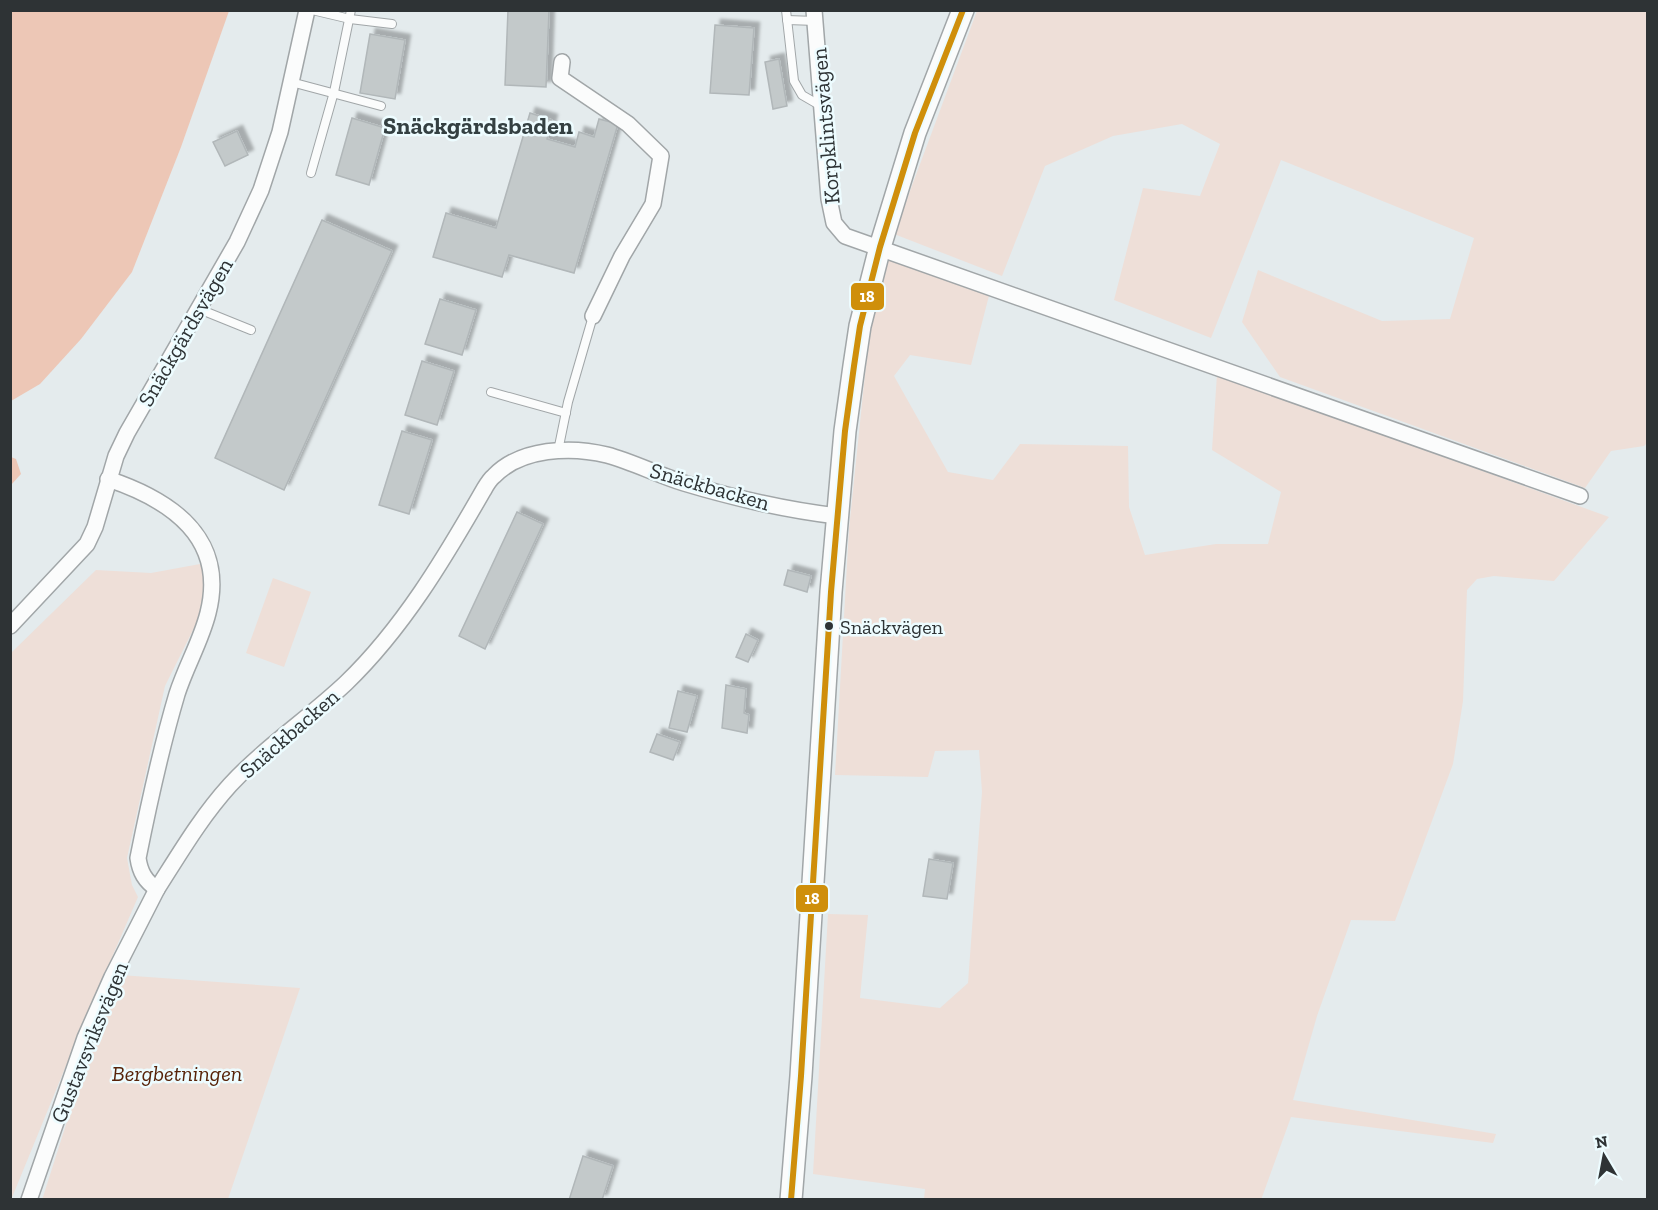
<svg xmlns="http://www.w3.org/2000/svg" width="1658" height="1210" font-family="'Zilla Slab',serif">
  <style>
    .green { fill: #eedfd8 }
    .water { fill: #edc7b6 }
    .building { fill: #c3c9ca; stroke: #b1b7b9; stroke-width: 1.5; filter: url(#shadow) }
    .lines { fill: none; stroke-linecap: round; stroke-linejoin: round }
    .service-casing { stroke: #a1a6a8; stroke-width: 10 }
    .minor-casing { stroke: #a1a6a8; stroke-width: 18 }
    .secondary-casing { stroke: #a1a6a8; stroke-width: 24 }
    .service { stroke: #fbfcfc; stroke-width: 8 }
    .minor { stroke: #fbfcfc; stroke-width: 15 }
    .secondary { stroke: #fbfcfc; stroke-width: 21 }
    .bus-1-casing { stroke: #edfcff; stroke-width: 10 }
    .bus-1 { stroke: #cf8f0b; stroke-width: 6 }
    .bus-dot { fill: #2e3335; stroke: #edfcff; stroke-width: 2 }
    .labels { text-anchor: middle; stroke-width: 5; stroke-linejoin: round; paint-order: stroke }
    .bus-label { font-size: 20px; fill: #2e3335; stroke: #edfcff; text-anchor: start }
    .street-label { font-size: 22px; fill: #2e3335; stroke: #edfcff }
    .park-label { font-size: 22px; font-style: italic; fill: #572309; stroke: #edfcff }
    .neighbourhood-label { font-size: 24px; font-weight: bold; fill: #344042; stroke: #edfcff }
    .line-badge { stroke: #edfcff; stroke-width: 2 }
    .badge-label { font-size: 16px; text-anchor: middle; font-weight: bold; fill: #fff }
  </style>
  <defs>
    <filter id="shadow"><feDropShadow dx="5.5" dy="-5.5" stdDeviation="1.5" flood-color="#0004"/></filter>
  </defs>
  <rect width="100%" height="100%" fill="#e4ebed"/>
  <g class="green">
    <polygon points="977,11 1647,11 1647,443 1644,446 1611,451 1585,488 1280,377 1242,322 1258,270 1382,321 1450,319 1474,238 1281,160 1211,338 1114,300 1143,188 1200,196 1220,144 1182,124 1113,136 1045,166 1002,276 894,234"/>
    <polygon points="889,251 991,288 971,365 910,355 894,376 948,472 993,480 1020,444 1128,446 1129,507 1145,555 1216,544 1268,544 1281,492 1212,450 1217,374 1609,517 1554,581 1494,576 1477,579 1467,590 1463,701 1453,764 1395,921 1351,920 1317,1016 1293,1100 1496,1134 1493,1143 1291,1117 1261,1200 924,1199 925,1189 813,1174 828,914 868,915 860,998 940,1008 968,983 982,792 979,750 935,751 928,777 835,775 849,529 869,336"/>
    <polygon points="200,564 207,582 199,618 165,686 127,858 132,885 138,897 81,1029 11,1200 11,653 96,570 151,573"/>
    <polygon points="273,578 311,592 284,667 246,653"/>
    <polygon points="120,975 300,988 228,1199 42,1200 92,1043"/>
  </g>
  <g class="water">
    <polygon points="11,10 229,11 181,147 132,272 81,339 40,384 11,401"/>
    <polygon points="11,457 16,459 21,474 11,485"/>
  </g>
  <g class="building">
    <polygon points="508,10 549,10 546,87 505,85"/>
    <polygon points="715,25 754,28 749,95 710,93"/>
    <polygon points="370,34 405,40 395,99 360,93"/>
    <polygon points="779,59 787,106 773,109 765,62"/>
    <polygon points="530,113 552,120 547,139 575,147 579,132 594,137 599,119 618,124 574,273 509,255 502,277 433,257 446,213 496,228"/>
    <polygon points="352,118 385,128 369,185 336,175"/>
    <polygon points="237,131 248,155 225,166 213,142"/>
    <polygon points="322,220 392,251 284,490 215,458"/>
    <polygon points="440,299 476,310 462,355 425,344"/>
    <polygon points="422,361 454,371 437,425 405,415"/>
    <polygon points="402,431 432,440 409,514 379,505"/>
    <polygon points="517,512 543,524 485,649 459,636"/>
    <polygon points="788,570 811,576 807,592 784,585"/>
    <polygon points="746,634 758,640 748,662 736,657"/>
    <polygon points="726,685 746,689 744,713 749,715 747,733 722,728"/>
    <polygon points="678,691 697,696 687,732 669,728"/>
    <polygon points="657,734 680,742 673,760 650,752"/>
    <polygon points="929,859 953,863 947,899 923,896"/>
    <polygon points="583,1156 613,1166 602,1200 569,1200"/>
  </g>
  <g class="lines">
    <g class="service-casing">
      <g id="service">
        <polyline points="312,10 350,19 392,24"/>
        <polyline points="786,10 794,81 802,95 821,106"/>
        <polyline points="787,20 816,21"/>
        <polyline points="291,82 381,106"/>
        <polyline points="311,173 334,92 351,10"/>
        <polyline points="199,309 251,330"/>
        <polyline points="491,392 566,413"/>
        <polyline points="558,451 568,402 593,316"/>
      </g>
    </g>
    <g class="minor-casing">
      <g id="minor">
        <polyline points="814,10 829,199 834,223 845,236 1580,496"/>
        <polyline points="562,62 560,78 628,124 661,156 653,204 622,256 593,316"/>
        <path d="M 108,479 C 171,500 227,538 208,613 C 201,641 186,666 177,694 C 161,748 149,803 138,858 C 140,872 145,881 157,889 C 180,853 201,817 230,785 C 265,747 309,718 346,683 C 403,628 444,559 483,491 C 486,486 489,480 494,476 C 521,448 571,446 607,455 C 633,462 658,475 684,483 C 734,498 786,510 837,516"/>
        <polyline points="10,626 87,544 95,527 116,456 127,433 237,242 261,190 280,132 307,10"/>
        <polyline points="29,1200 85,1038 112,977 157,889"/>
      </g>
    </g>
    <g class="secondary-casing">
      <polyline id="secondary" points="791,1200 801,1076 831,592 845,431 854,366 860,326 880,247 915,133 963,10"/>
    </g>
    <use href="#service" class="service"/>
    <use href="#minor" class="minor"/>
    <use href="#secondary" class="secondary"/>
    <g class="bus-1-casing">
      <polyline id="bus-1" points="791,1200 801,1076 831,592 845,431 854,366 860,326 880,247 915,133 963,10"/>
    </g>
    <use href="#bus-1" class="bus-1"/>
  </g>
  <circle class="bus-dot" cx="829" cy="626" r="5"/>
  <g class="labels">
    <g class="bus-label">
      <text x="840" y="634">Snäckvägen</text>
    </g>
    <g class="street-label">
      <text transform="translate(825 126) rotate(-95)" y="8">Korpklintsvägen</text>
      <text transform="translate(185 332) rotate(-60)" y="8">Snäckgärdsvägen</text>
      <text transform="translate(710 486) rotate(16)" y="8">Snäckbacken</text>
      <text transform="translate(289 733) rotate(-41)" y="8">Snäckbacken</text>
      <text transform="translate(89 1042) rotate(-68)" y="8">Gustavsviksvägen</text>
    </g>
    <g class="park-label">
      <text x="177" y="1081">Bergbetningen</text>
    </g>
    <g class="neighbourhood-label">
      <text x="478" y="134">Snäckgärdsbaden</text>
    </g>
  </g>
  <g class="line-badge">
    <rect x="850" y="282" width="35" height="29" rx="6" fill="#cf8f0b"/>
    <rect x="795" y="884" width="34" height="29" rx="6" fill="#cf8f0b"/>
  </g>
  <g class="badge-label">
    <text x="867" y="302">18</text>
    <text x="812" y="904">18</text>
  </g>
  <rect width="1658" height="1210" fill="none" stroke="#2e3335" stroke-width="24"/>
  <g transform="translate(1604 1156) rotate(350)" stroke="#edfcff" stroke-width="4.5" paint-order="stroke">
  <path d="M0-4.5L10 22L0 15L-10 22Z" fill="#2e3335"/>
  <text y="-9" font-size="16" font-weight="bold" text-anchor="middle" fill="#2e3335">N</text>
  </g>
</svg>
